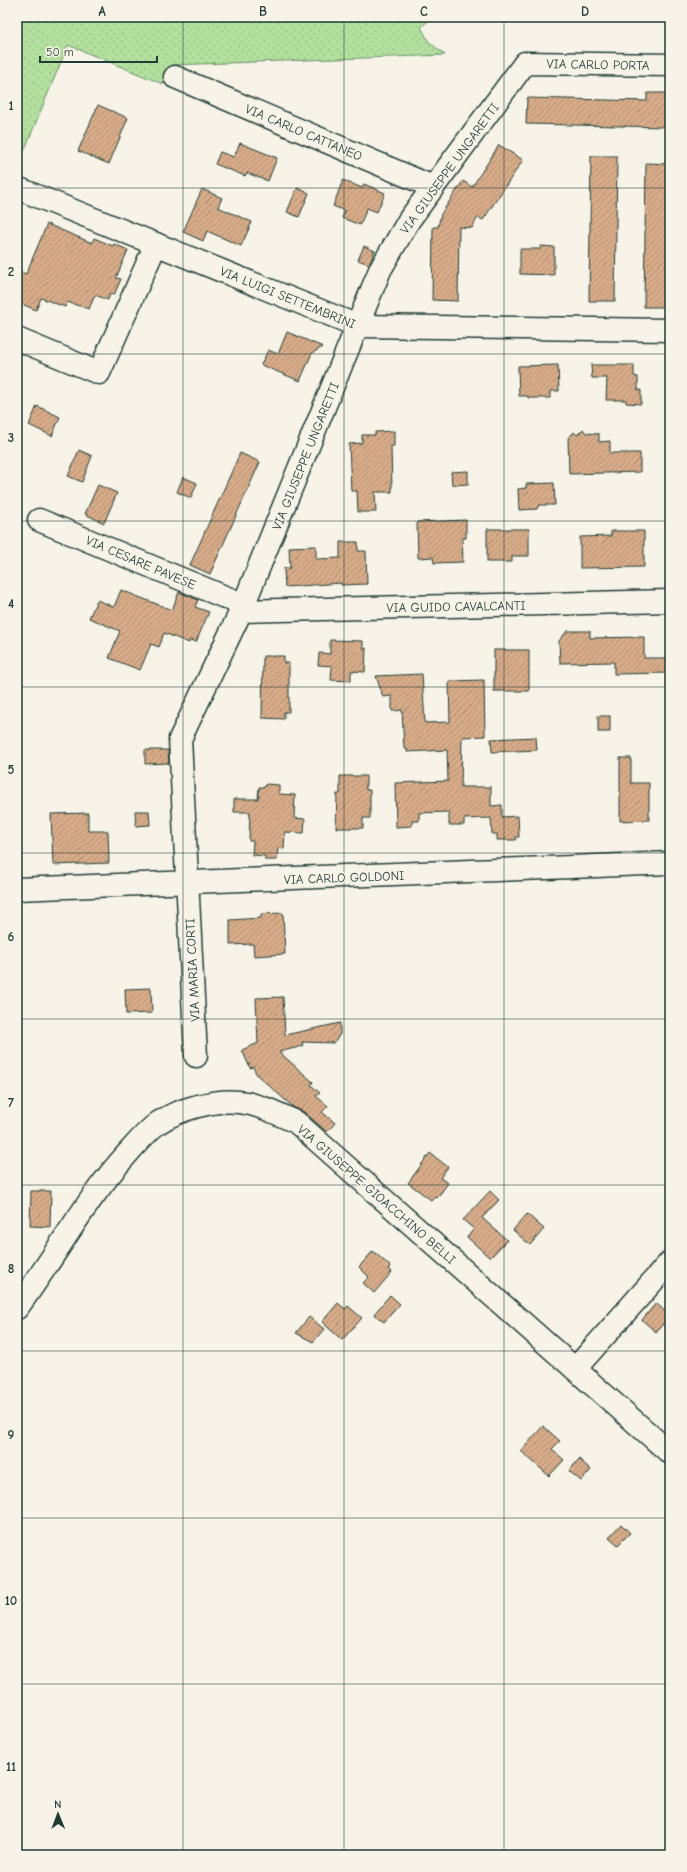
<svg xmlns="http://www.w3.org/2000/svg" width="687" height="1872" font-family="'Comic Neue',sans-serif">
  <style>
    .grass { fill: url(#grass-dots); stroke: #698e69 }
    .building { fill: url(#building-hatch); stroke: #1f3d34 }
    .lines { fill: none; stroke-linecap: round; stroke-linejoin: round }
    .minor-casing { stroke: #1f3d34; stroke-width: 25 }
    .minor { stroke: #f7f3e8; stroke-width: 22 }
    .grid { fill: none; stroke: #1f3d34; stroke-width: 1; stroke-opacity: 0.55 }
    .labels { text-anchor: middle; stroke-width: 3; stroke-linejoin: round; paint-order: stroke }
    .street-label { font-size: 13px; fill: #1f3d34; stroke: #f7f3e8 }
    .neatline { fill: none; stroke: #1f3d34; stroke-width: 1.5 }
    .grid-label { font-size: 13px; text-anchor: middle; font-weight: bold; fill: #1f3d34 }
  </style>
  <defs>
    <pattern id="grass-dots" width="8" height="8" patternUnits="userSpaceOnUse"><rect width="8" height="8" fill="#b3e09e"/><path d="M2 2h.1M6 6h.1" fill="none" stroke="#9ac189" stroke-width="1.8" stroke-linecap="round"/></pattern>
    <pattern id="building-hatch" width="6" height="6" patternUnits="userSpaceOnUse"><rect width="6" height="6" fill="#d8ac89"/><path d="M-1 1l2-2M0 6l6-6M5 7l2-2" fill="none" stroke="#af8d71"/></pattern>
  </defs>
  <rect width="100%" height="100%" fill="#f7f3e8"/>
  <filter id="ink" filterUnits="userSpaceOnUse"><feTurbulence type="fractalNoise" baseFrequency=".025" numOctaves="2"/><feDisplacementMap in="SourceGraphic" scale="8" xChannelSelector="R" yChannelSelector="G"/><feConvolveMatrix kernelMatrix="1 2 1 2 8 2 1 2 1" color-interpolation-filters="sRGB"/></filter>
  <g filter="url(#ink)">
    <polygon class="grass" points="17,17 433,17 421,27 429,42 445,55 172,65 163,84 68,45 17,168"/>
    <g class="building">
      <polygon points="647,93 666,93 665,127 526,124 527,98 647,101"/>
      <polygon points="98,105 128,118 109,164 78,151"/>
      <polygon points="240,143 277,158 268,181 247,173 245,176 215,164 220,152 234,157"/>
      <polygon points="499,145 523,160 483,220 478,217 472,228 459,227 458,301 432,300 433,227 438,227 441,214 463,181 472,187"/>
      <polygon points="591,156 617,156 615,301 589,301"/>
      <polygon points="646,163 670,164 670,307 644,307"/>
      <polygon points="343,180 362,188 364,184 385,193 377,212 367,208 360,225 342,218 345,211 333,206"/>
      <polygon points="297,188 309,193 299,217 287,212"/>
      <polygon points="202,189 222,198 218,207 252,222 241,246 207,231 203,241 183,232"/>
      <polygon points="47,224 92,243 94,238 113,246 114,244 128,250 116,278 121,279 114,295 110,294 108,300 95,295 89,309 67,302 65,307 41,298 36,310 17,302 17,270 26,274"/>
      <polygon points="364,246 375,251 369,264 358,260"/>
      <polygon points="541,246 554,247 554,275 520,274 520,249 541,249"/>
      <polygon points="287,332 323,347 312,353 300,381 261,365 268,350 278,354"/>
      <polygon points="558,365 559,391 550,391 550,398 528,398 528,396 519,396 518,366"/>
      <polygon points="591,365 634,365 634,376 638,377 638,390 641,390 641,404 626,403 626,400 606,400 607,378 592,378"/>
      <polygon points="37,406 60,417 52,436 29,425"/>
      <polygon points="583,429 586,433 599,434 599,442 610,441 610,453 640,453 640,472 569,474 568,438 574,432 577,435"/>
      <polygon points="394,431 394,446 391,446 392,492 375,492 376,512 358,512 357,491 351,491 349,444 362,443 362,435 375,435 375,432"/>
      <polygon points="79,450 92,456 82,482 68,476"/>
      <polygon points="240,453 260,462 210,574 190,565"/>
      <polygon points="468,471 468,484 452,485 451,472"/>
      <polygon points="183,477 197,483 191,498 177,492"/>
      <polygon points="554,483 555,505 539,505 537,509 519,510 518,489 526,488 526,484"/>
      <polygon points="98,485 117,493 104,523 85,514"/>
      <polygon points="466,520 466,538 462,538 463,562 434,563 433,557 418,558 417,522"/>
      <polygon points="487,529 529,529 529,556 512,556 512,562 487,562"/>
      <polygon points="611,531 644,531 644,567 580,568 580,537 611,536"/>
      <polygon points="340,542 358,542 358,551 366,551 367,584 341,585 341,583 285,587 284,568 290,568 289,547 316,546 316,559 340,558"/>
      <polygon points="121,590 172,610 179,592 198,600 195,607 209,612 196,642 190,640 189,643 164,633 159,647 151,644 140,670 109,658 120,631 89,618 97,600 114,607"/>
      <polygon points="567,631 590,631 590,638 644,637 644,658 670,658 670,673 614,674 614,662 560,663 559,641"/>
      <polygon points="330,640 363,641 363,648 366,648 365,672 351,671 351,681 331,680 332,666 318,665 319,653 330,654"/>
      <rect x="494" y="650" width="35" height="41"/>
      <polygon points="263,656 284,656 284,663 289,663 289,712 284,712 284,719 262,718"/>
      <polygon points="422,674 425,723 450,722 449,681 484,680 485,736 462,737 461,787 491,787 491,806 502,805 502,817 518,816 519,837 516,837 516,840 497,840 497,834 492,834 491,818 464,819 464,825 449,825 449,812 419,813 419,821 412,821 412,826 396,827 395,783 448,781 447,750 407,752 407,749 404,749 402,710 392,711 392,696 383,697 376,676"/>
      <rect x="598" y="716" width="12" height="16"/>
      <polygon points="536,737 537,750 492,752 491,739"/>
      <polygon points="145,750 168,750 169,763 145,764"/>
      <polygon points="620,758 631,758 631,783 649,783 649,820 620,821"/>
      <polygon points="340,776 366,776 366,790 370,790 370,818 363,818 363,828 336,828 337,794 340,794"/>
      <polygon points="266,784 279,785 279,794 295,795 294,818 305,819 304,833 285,832 284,849 278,848 277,860 265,860 265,856 252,855 253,841 249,841 250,812 234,812 234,799 258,799 259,787 265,787"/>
      <polygon points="135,811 149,811 150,825 136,826"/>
      <polygon points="88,813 88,831 108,831 109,863 53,865 51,814"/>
      <polygon points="283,913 285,954 254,956 253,944 230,945 230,920 261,918 261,914"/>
      <polygon points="151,988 152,1013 126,1014 125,989"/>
      <polygon points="283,997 285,1035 340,1023 340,1034 334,1043 302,1042 303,1046 279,1052 313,1082 311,1085 320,1093 316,1096 328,1106 322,1112 335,1123 327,1132 304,1112 293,1107 257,1075 253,1067 250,1068 242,1050 258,1043 256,998"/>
      <polygon points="430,1153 448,1167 440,1178 448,1183 437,1198 435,1196 431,1200 408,1183"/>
      <polygon points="31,1191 51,1191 50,1227 30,1226"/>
      <polygon points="490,1191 499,1200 482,1218 507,1240 490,1258 467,1237 474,1229 463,1220"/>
      <polygon points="527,1214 544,1229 530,1245 513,1230"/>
      <polygon points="373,1251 391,1267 389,1269 392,1272 374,1293 363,1283 369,1277 359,1267"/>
      <polygon points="390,1295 400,1304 384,1322 374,1314"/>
      <polygon points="338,1303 345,1309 348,1306 362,1318 342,1340 322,1322"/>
      <polygon points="656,1303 670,1316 656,1332 642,1320"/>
      <polygon points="309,1317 324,1329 313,1342 296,1333"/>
      <polygon points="543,1426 560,1441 552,1449 564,1460 549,1476 521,1451"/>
      <polygon points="579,1459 591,1470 581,1481 569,1471"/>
      <polygon points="621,1524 630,1533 618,1545 609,1537"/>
    </g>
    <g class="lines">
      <g class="minor-casing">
        <g id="minor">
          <polyline points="175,77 433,187"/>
          <polyline points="17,188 358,326 670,330"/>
          <polyline points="17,339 99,373 156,244"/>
          <polyline points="39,520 244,605"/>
          <polyline points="241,611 670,601"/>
          <polyline points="17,889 670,863"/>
          <polyline points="196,1056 180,739 241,611 380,270 409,220 525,63 670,65"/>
          <path d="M 17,1308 C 55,1257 85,1200 128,1153 C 137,1143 147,1131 158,1123 C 179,1109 215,1099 239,1102 C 259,1104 278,1114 296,1122 L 670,1453"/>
          <polyline points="575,1369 670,1262"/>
        </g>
      </g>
      <use href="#minor" class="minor"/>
    </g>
  </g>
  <path class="grid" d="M 183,17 L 183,1855M 344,17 L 344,1855M 504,17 L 504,1855M 17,188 L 670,188M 17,354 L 670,354M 17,521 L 670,521M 17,687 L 670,687M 17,853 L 670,853M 17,1019 L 670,1019M 17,1185 L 670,1185M 17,1351 L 670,1351M 17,1518 L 670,1518M 17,1684 L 670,1684"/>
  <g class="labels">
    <g class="street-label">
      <text transform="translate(598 64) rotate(1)" y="5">VIA CARLO PORTA</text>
      <text transform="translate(304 132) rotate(23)" y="5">VIA CARLO CATTANEO</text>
      <text transform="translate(449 168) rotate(-54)" y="5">VIA GIUSEPPE UNGARETTI</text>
      <text transform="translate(288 297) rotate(22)" y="5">VIA LUIGI SETTEMBRINI</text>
      <text transform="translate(305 456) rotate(-68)" y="5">VIA GIUSEPPE UNGARETTI</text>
      <text transform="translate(141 562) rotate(23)" y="5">VIA CESARE PAVESE</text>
      <text transform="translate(456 606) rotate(-1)" y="5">VIA GUIDO CAVALCANTI</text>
      <text transform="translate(344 877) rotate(-2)" y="5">VIA CARLO GOLDONI</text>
      <text transform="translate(192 970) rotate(-93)" y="5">VIA MARIA CORTI</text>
      <text transform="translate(377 1194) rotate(41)" y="5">VIA GIUSEPPE GIOACCHINO BELLI</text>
    </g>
  </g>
  <rect width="687" height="1872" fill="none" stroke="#f7f3e8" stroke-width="44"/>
  <g transform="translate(58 1814) rotate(359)" stroke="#f7f3e8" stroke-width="3" paint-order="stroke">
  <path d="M0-3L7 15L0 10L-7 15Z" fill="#1f3d34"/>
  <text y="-6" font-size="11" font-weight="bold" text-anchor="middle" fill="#1f3d34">N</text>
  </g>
  <path d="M40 56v6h117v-6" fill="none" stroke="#1f3d34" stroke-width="2"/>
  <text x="46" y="56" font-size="12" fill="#1f3d34" stroke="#f7f3e8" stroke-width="3" paint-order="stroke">50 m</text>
  <rect x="22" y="22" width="643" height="1828" class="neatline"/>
  <g class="grid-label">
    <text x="102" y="16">A</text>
    <text x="263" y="16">B</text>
    <text x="424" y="16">C</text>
    <text x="585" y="16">D</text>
    <text x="11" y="110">1</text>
    <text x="11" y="276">2</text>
    <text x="11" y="442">3</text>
    <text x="11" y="608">4</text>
    <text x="11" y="774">5</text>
    <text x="11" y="941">6</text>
    <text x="11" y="1107">7</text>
    <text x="11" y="1273">8</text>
    <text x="11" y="1439">9</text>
    <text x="11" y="1605">10</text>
    <text x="11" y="1771">11</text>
  </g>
</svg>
